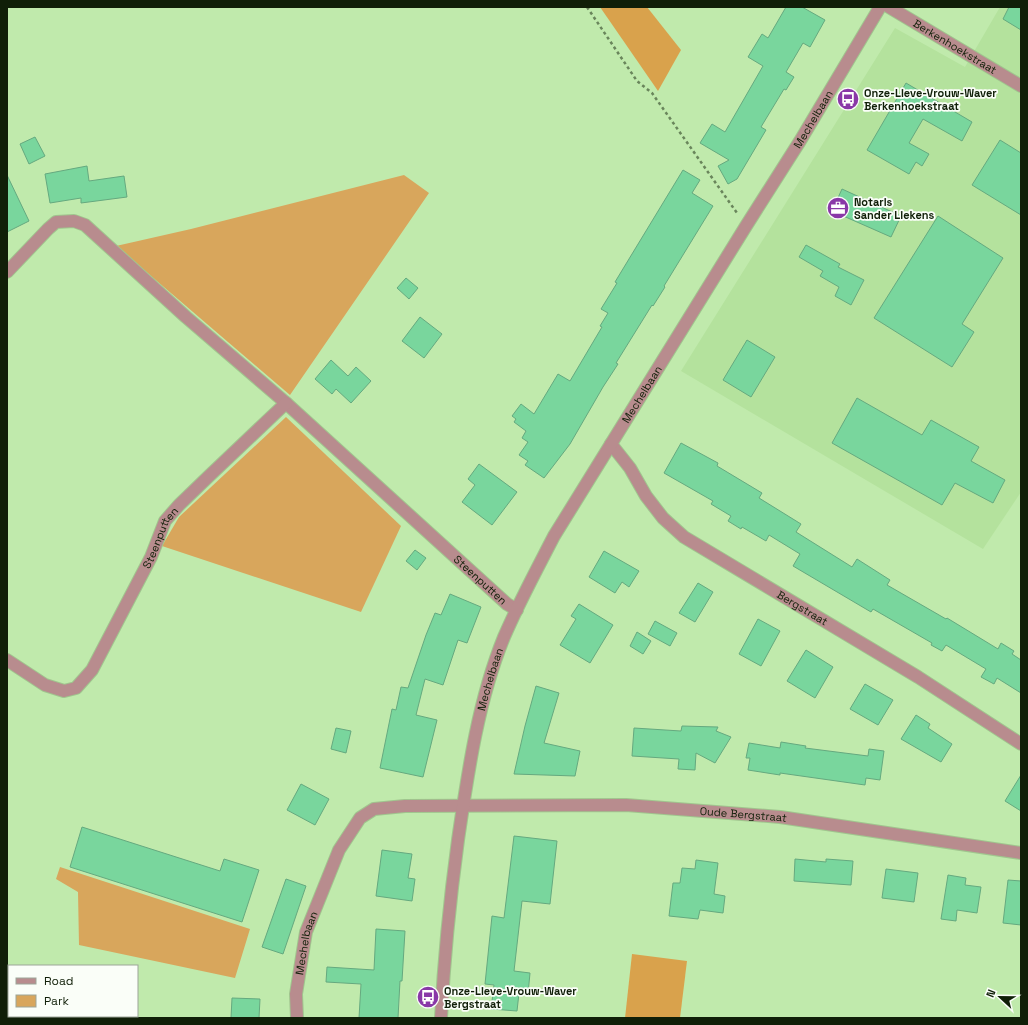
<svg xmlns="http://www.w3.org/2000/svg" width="1028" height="1025" font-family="'Space Grotesk',sans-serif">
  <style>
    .built { fill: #b4e29d }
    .green { fill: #d8a65c }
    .forest { fill: #d9a24c }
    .building { fill: #79d69d; stroke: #65a97f }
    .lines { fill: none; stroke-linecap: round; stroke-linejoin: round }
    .minor-casing { stroke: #a0c58e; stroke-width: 14 }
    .path { stroke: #69855b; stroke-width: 2.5; stroke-dasharray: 3 3; stroke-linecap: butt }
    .minor { stroke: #b88c8e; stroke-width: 12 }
    .labels { text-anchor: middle; stroke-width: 3.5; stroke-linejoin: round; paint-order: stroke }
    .street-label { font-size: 11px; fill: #101f08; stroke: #fafef8 }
    .poi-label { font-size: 11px; font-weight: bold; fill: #101f08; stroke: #fafef8; text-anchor: start }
  </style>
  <rect width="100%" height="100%" fill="#c0eaac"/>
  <polygon class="built" points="1000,7 1021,7 1021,492 983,549 681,371 895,28 965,67"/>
  <g class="green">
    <polygon points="404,175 429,193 290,395 116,246 191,229"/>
    <polygon points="286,417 401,526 361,612 162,546 179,517"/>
    <polygon points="60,867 250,929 235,978 79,945 78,892 56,879"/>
  </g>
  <g class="forest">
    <polygon points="600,7 647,7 681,50 658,91"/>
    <polygon points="632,954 687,961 680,1018 625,1018"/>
  </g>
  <g class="building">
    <polygon points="786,7 802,7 825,20 810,47 803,43 786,72 794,77 786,90 784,89 761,127 766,130 737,179 728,184 718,166 729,160 700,143 712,124 725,132 763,66 748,57 762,34 768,38"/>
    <polygon points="1009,7 1021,7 1021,30 1003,19"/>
    <polygon points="906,83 972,122 962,141 923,119 909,143 929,154 922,166 916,162 909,174 867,150"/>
    <polygon points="35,137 45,156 29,164 20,144"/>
    <polygon points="1000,140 1021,153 1021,215 972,185"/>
    <polygon points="87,166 89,181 124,176 127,197 81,203 81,198 50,203 45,174"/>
    <polygon points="683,170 700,180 692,193 713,206 664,286 665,287 653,306 652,305 616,363 618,364 603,387 570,444 544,478 525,465 528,461 519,455 528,442 522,438 526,431 514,422 516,419 512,416 521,404 534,414 558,374 570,381 602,327 600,326 608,313 601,309 617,283 615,282"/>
    <polygon points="7,175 29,221 7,232"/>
    <polygon points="842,189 901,216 891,237 832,211"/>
    <polygon points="938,216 1003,258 962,324 974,332 952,367 874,318"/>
    <polygon points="806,245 840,264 838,267 864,280 851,305 835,296 839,287 820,276 823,271 799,257"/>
    <polygon points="406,278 418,288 409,299 397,288"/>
    <polygon points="420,317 442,334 424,358 402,341"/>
    <polygon points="747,340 775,357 751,397 723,380"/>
    <polygon points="331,360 348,376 356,367 371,381 351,403 336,389 332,394 315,379"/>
    <polygon points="857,398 922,435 931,420 979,447 971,461 1005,480 993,503 955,483 942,505 832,443"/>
    <polygon points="681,443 718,463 717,466 762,493 759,498 801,524 796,532 852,567 857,559 890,580 887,585 946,619 947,618 998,649 1001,643 1014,651 1012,654 1021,660 1021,693 997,678 994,684 981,677 986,669 946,645 942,651 931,645 932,643 873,609 871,612 793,566 800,554 769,535 766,541 742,527 741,529 728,521 731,516 711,504 713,501 664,473"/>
    <polygon points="479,464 517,492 492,525 462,502 475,485 468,479"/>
    <polygon points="415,550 426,558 417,570 406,561"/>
    <polygon points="604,551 639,571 629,587 622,582 615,593 589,577"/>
    <polygon points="698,583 713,592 695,622 679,613"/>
    <polygon points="450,594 481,607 467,643 458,640 443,685 425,679 416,715 437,720 423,777 380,768 392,709 396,710 401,687 408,688 426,635 435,613 441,615"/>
    <polygon points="579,604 613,625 590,663 560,645 576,619 571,616"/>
    <polygon points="758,619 780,631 761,666 739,654"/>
    <polygon points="655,621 677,633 670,646 648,634"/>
    <polygon points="637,632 651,641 643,654 630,646"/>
    <polygon points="806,650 833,667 815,698 787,681"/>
    <polygon points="865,684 893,700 878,725 850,709"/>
    <polygon points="536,686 559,693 544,743 580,751 575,776 514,774 525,726"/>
    <polygon points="916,715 930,724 928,728 952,744 941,762 901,739"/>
    <polygon points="682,726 718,727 716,731 731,737 715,763 696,753 695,770 678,769 679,759 632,756 634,728 681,731"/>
    <polygon points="336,728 351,731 346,753 331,749"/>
    <polygon points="781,742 806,746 805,748 868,756 869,749 884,751 880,780 866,778 865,785 780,773 780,775 748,770 750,758 746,758 749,743 780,748"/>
    <polygon points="1021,775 1021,811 1005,801"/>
    <polygon points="301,784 329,799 315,825 287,810"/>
    <polygon points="82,827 220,871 224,859 259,870 242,922 70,867"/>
    <polygon points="514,836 557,841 550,904 522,901 514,971 530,973 528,994 519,993 517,1011 491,1009 494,985 485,984 492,916 504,918"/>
    <polygon points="382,850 412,854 408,878 415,879 412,901 376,896"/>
    <polygon points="795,859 826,862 826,859 853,861 851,885 794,881"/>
    <polygon points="696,860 718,863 714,894 725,896 723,913 700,910 698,919 669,916 673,883 680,883 682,868 695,869"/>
    <polygon points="886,869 918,873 914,902 882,898"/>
    <polygon points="948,875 966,878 965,885 981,887 977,913 957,910 956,921 941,919"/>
    <polygon points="286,879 306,886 283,954 262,947"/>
    <polygon points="1008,880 1021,881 1021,925 1003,923"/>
    <polygon points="376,929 405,931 402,981 400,981 398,1018 359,1018 361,984 326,982 327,967 374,970"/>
    <polygon points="232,998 260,999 259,1018 231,1018"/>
  </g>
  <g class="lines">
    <g class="minor-casing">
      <g id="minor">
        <path id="s1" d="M 889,7 L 1021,86"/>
        <path id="s2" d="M 7,272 L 48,229 L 56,222 L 74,221 L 85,225 L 186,317 L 286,403 L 507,604 L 517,610"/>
        <path id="s3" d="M 611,444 L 630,468 L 646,496 L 663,518 L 684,537 L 918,677 L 1021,744"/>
        <path id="s4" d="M 7,660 L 45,685 L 64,691 L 76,688 L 92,670 L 151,557 L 165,521 L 179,505 L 208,477 L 286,403"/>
        <path id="s5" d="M 297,1018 L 296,994 L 306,932 L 339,850 L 360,818 L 374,809 L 405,806 L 626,805 L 780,817 L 1021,853"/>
        <path id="s6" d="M 441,1018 C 444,958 450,899 458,840 C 468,772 478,701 504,637 C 519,602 537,569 554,536 L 746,226 L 800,141 L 880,7"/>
      </g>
    </g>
    <polyline class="path" points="587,7 637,81 652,93 737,213"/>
    <use href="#minor" class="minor"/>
  </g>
  <defs>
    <g id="bus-disc" transform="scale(1.15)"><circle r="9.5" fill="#8938a7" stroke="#fafef8"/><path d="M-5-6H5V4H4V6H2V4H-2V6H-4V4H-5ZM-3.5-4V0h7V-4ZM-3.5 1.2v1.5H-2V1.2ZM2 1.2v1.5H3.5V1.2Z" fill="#fff"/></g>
    <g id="office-disc" transform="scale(1.15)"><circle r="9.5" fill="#8938a7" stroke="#fafef8"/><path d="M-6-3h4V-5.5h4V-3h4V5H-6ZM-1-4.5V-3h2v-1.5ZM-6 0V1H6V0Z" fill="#fff"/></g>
  </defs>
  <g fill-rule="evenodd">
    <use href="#bus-disc" x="848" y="99"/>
    <use href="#office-disc" x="838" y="208"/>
    <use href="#bus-disc" x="428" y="997"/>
  </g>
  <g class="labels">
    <g class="street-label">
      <text dy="4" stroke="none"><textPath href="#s1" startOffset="77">Berkenhoekstraat</textPath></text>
      <text dy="4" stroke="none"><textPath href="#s6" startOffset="991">Mechelbaan</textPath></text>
      <text dy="4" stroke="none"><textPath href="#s6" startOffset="667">Mechelbaan</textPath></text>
      <text dy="4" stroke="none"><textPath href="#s4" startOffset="251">Steenputten</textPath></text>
      <text dy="4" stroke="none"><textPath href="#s2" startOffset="631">Steenputten</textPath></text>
      <text dy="4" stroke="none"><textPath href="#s3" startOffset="257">Bergstraat</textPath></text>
      <text dy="4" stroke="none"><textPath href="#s6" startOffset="343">Mechelbaan</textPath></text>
      <text dy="4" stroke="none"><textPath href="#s5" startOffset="600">Oude Bergstraat</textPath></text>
      <text dy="4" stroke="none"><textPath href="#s5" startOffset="76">Mechelbaan</textPath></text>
    </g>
    <g class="poi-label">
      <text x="864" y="97">Onze-Lieve-Vrouw-Waver<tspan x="864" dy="13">Berkenhoekstraat</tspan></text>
      <text x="854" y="206">Notaris<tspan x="854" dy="13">Sander Liekens</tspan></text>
      <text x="444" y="995">Onze-Lieve-Vrouw-Waver<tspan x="444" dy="13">Bergstraat</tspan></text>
    </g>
  </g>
  <rect width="1028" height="1025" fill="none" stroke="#101f08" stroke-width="16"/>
  <rect x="8" y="965" width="130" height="52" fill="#fafef8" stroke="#9ca598"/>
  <rect x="16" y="978" width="20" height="6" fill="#b88c8e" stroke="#9ca598"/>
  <text x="44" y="985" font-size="12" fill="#101f08">Road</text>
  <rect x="16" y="995" width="20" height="12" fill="#d8a65c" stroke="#9ca598"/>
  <text x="44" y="1005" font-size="12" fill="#101f08">Park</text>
  <g transform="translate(1000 997) rotate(292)" stroke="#fafef8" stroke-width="3" paint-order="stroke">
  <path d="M0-3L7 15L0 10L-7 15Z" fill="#101f08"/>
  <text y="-6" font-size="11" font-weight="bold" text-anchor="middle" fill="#101f08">N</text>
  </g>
</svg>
